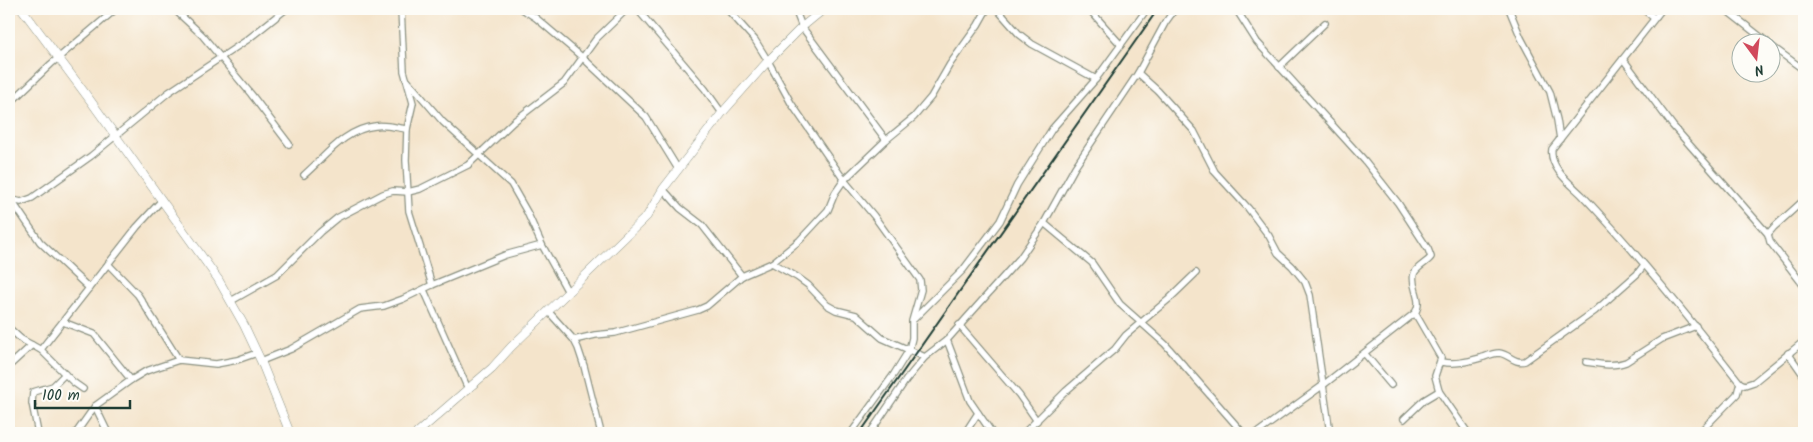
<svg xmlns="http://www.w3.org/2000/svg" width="1813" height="442" font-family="Kalam,sans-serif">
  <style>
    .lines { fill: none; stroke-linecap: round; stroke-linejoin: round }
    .street-casing { stroke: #8a9080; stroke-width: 8 }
    .secondary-casing { stroke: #8a9080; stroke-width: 9 }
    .street { stroke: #fff; stroke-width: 5.5 }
    .secondary { stroke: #fff; stroke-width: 8 }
    .rail { stroke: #1f3d34; stroke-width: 2 }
  </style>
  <rect width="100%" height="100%" fill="#fdfcf7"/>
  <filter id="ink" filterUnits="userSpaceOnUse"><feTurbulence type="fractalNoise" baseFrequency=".02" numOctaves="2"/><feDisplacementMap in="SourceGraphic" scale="10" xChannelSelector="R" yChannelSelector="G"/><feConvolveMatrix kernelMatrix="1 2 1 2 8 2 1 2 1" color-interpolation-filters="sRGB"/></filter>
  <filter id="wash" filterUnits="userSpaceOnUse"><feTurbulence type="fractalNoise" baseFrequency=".0096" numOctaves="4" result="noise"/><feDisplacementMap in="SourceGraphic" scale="20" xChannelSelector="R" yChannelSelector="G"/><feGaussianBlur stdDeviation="1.12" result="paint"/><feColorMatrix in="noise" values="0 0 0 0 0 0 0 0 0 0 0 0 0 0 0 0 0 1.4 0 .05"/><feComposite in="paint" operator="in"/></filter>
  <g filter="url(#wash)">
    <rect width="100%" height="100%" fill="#f4e4cb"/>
  </g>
  <g filter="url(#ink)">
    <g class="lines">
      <g class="street-casing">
        <g id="street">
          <polyline points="174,9 202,35 251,94 289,144"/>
          <polyline points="401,9 404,71 413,103 407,129 406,160 409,211 432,285"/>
          <polyline points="522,9 536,18 582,57 646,117 678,169"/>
          <polyline points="637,9 705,89 722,113"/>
          <polyline points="727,9 755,40 768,61 791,103 844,180 874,216 920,280 921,290 912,321 912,338 909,350 894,374 851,433"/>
          <polyline points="795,9 802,27 886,140"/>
          <polyline points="997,9 1019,34 1032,44 1096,79"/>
          <polyline points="1089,9 1121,45"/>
          <path d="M 1236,9 L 1257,42 L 1365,161 L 1398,203 L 1428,249 L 1431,257 C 1427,263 1416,267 1414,274 C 1410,287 1424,300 1415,313 L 1322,386 L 1257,433"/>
          <polyline points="1509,9 1521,38 1550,92 1557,120 1560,139"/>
          <polyline points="1643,9 1654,18"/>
          <path d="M 1662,9 L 1560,139 L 1552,149 C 1549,168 1571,184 1582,195 C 1639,255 1690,319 1740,383 L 1745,385 L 1754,382 L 1804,341"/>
          <polyline points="1725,9 1767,42"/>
          <polyline points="1770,45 1804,70"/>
          <polyline points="1623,59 1673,126 1768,234 1770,242 1804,286"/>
          <polyline points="1279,67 1325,23"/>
          <polyline points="1138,73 1158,91 1194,131 1215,172 1248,208 1269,236 1278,253 1292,266 1305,282 1310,295 1330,433"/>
          <polyline points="406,79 443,122 511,184 527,212 542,245 568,292"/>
          <polyline points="9,104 51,64 116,9"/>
          <path d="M 304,175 C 325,157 345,129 375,126 C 385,124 397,128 407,129"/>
          <polyline points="663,189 680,208 702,225 742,276"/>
          <polyline points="10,198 40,242 89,288"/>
          <polyline points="10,199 21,202 32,198 91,156 169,92 247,40 286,9"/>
          <polyline points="1044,223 1092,263 1120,304 1165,344 1243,433"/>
          <polyline points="1768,234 1774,227 1804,200"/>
          <polyline points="772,263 797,277 808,285 827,305 836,310 856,315 882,338 925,357"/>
          <polyline points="108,264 138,295 179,360"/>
          <polyline points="424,290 468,389"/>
          <polyline points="231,301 277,275 320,232 337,218 383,194 393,191 408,192 420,189 468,165 513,122 564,83 596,39 627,9"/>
          <polyline points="548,311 574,340 578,348 584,366 601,433"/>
          <polyline points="1415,313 1441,358 1435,376 1439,391 1468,433"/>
          <polyline points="914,319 963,270 1000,221 1017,185 1052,129 1096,79 1147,9"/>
          <polyline points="63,322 94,334 131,380"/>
          <polyline points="959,325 1019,395 1037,421"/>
          <polyline points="9,328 21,339 41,350 73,382 83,389"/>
          <polyline points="574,340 595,335 615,333 698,310 707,306 742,276 772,263 800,240 828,210 835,193 844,180 886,140 914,117 931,97 950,64 978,25 987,9"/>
          <polyline points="947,340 970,401 992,433"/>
          <polyline points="41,350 42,348 137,227 162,200"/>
          <polyline points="1788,353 1804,376"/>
          <polyline points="1365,354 1391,385"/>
          <polyline points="261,361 291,349 360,309 384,306 403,299 432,285 505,255 542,245"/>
          <path d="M 1441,362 C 1456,365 1469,361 1484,357 C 1489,355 1494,353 1499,353 C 1509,354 1514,364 1525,361 L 1595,311 L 1637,274 L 1644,265"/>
          <path d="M 1586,362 C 1599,364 1613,367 1626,362 L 1662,339 L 1696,326"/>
          <polyline points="9,366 32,345"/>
          <polyline points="95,406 108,433"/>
          <polyline points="1404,419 1424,400 1439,391"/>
          <polyline points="38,433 32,403 33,392 53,386 65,374"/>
          <polyline points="76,433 95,406 131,380 146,371 179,360 216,364 237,360 257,353"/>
          <polyline points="870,433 906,380 925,357 947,340 1020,258 1044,223 1075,167 1138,73 1165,23 1175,9"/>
          <polyline points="965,433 978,413"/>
          <polyline points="1024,433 1066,391 1115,349 1126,335 1169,299 1196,273"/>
          <polyline points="1699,433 1737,394 1740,383"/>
        </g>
      </g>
      <g class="secondary-casing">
        <g id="secondary">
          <polyline points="22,9 90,100 218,279 244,325 261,361 290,433"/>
          <polyline points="417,433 492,368 511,347 647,216 663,189 722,113 768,61 802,27 824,9"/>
        </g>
      </g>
      <use href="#street" class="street"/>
      <use href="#secondary" class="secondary"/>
      <polyline class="rail" points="860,433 1158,9"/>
    </g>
  </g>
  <rect width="1813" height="442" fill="none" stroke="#fdfcf7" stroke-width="30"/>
  <g transform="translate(1756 58) rotate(165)"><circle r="24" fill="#fdfcf7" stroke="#a4b0a9"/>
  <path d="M0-4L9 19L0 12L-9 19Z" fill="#d1495b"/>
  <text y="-8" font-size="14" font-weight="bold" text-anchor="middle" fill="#1f3d34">N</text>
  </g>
  <path d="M35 400v8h95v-8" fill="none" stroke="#1f3d34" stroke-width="2.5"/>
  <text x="42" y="400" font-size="15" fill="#1f3d34" stroke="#fdfcf7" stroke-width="4" paint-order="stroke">100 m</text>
</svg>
